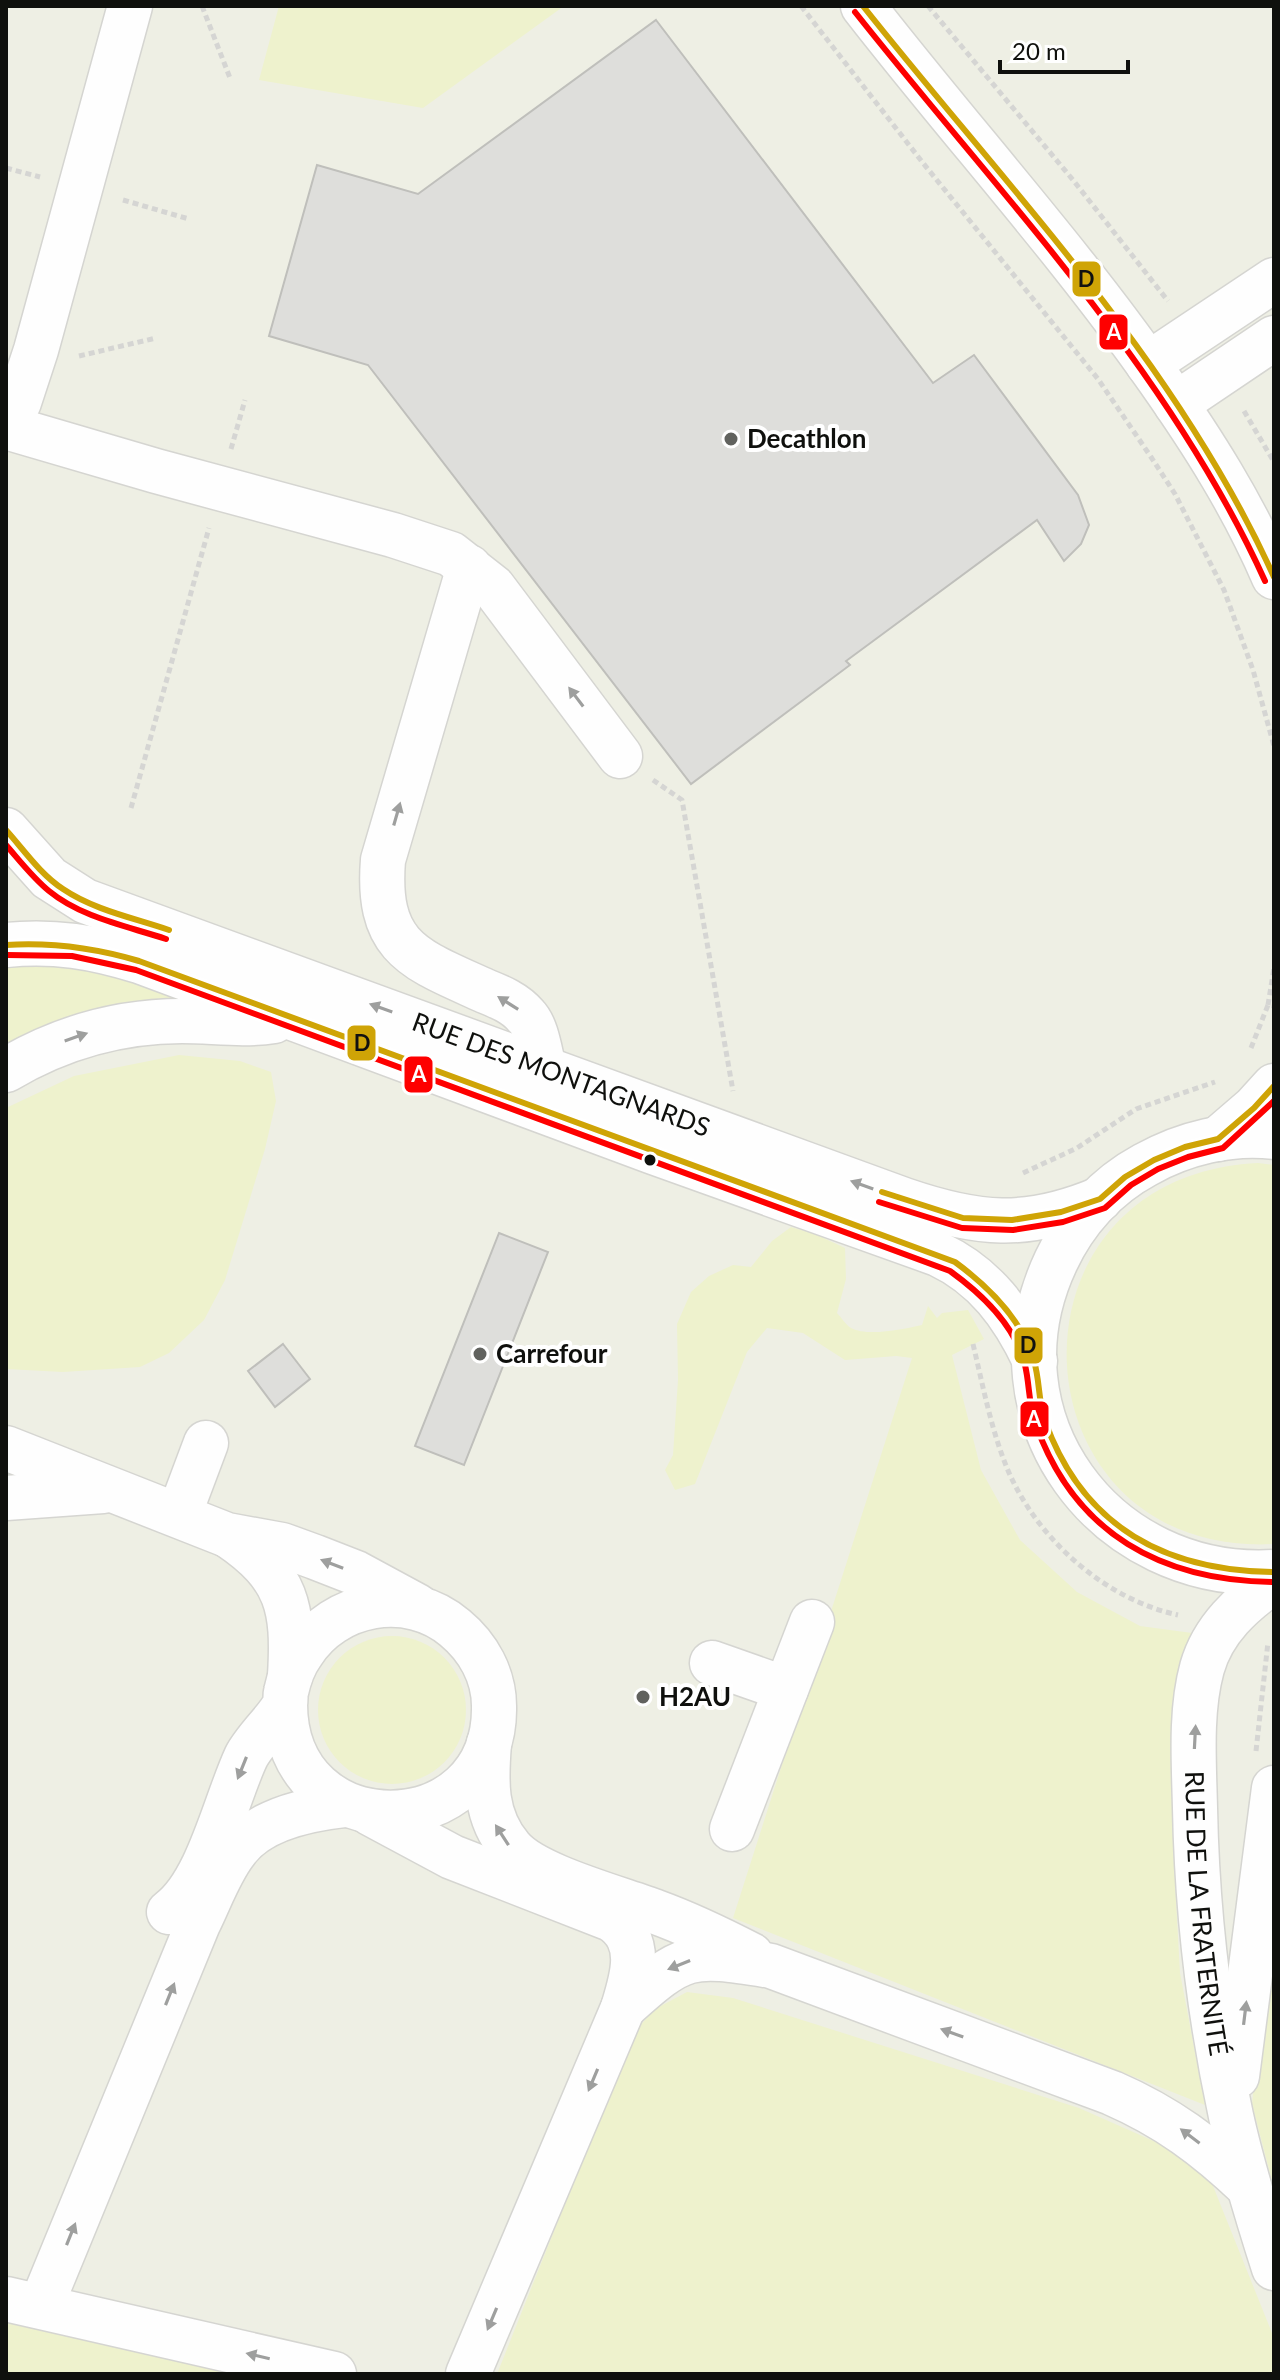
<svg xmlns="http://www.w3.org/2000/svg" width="1280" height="2380" font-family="Lato,sans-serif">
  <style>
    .built { fill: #eeefe4 }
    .green { fill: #eef2cd }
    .building { fill: #dededb; stroke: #bfbfbb; stroke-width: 2 }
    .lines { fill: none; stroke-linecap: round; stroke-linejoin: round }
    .minor-casing { stroke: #d5d5d1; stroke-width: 47 }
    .path { stroke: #d5d5d3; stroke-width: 5; stroke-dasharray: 6 4; stroke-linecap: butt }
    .minor { stroke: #fefefe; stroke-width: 44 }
    .bus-1-casing { stroke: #fff; stroke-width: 12 }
    .bus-2-casing { stroke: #fff; stroke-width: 12 }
    .bus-1 { stroke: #cfa406; stroke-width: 6 }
    .bus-2 { stroke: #fe0000; stroke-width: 6 }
    .oneway { fill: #9e9f9e }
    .poi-dot { fill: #61625e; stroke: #fff; stroke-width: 3 }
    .bus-dot { fill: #0f100d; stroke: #fff; stroke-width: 3 }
    .labels { text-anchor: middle; stroke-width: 8; stroke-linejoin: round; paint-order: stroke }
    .poi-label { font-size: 26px; font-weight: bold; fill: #0f100d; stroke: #fff; text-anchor: start }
    .street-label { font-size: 26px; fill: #0f100d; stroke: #fff }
    .line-badge { stroke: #fff; stroke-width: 3 }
    .badge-label { font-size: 22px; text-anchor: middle; font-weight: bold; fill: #fff }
    .pale-badge-label { font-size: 22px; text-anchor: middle; font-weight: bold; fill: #111 }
  </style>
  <rect width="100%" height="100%" fill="#fafaf5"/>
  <rect class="built" x="6" y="6" width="1268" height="2368"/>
  <g class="green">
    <polygon points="279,6 564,6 423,108 259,80"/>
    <polygon points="40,956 204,998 6,1052 6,960"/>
    <polygon points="179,1055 240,1061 271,1072 276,1101 265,1149 225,1280 204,1320 169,1353 140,1367 63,1372 6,1369 6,1108 74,1076"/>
    <path d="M 1258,1163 L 1274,1165 L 1274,1544 C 1011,1558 990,1176 1258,1163 Z"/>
    <path d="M 791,1227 L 815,1234 L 845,1248 L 846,1279 L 837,1313 C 841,1317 846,1325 851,1328 C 868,1337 904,1329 922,1325 L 928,1306 L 937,1318 L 942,1313 L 968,1310 L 984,1339 L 952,1355 L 981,1470 L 1020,1540 L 1077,1592 L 1140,1626 L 1192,1633 L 1176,1681 L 1172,1761 L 1174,1864 L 1180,1973 L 1205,2105 L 733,1918 L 912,1358 L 896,1356 L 845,1360 L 803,1333 L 767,1328 L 747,1352 L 695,1484 L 675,1490 L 665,1470 L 673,1455 L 678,1380 L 677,1324 L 691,1292 L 709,1276 L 733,1265 L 751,1267 L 772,1241 Z"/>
    <circle cx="392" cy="1710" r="74"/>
    <polygon points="1274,1888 1274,2189 1252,2104"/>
    <polygon points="687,1992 733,1998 1079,2108 1192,2158 1211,2181 1274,2338 1274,2374 497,2374 633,2033 655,2009"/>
    <polygon points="6,2318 262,2374 6,2374"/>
  </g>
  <g class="building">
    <polygon points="656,20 933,383 974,355 1078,495 1089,525 1081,544 1064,561 1037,520 846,661 850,665 691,784 368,365 269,336 317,165 418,194"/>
    <polygon points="499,1233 548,1252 464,1465 415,1446"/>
    <polygon points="283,1344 310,1379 275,1407 248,1371"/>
  </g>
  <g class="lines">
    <g class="minor-casing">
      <g id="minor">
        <path d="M 863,6 C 960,131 1067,248 1158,378 C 1203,442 1243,505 1274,577"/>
        <polyline points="1148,364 1274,280"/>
        <polyline points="1176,404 1274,338"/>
        <polyline points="6,427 156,471 393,535 451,554 493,587 620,756"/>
        <polyline points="6,427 19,402 36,350 130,6"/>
        <path d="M 469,567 L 383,860 C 376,949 415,959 485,991 C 500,997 515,1003 526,1016 C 537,1027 540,1053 544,1068"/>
        <path id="s1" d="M 6,830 L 49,878 L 85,901 L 904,1200 C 977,1225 1026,1230 1100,1199"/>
        <path d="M 6,945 C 54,940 94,947 139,961 L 653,1152 L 938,1254 C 985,1276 1013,1314 1035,1361"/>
        <path d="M 6,1070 C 60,1038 118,1021 182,1021 C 213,1021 242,1026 274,1021"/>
        <path d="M 1274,1137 C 1230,1132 1184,1143 1145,1165 C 1106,1186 1075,1220 1056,1261 C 982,1418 1105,1582 1274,1572"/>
        <polyline points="1218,1139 1254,1108 1274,1086"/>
        <polyline points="6,1448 227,1535 282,1545 315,1557 356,1573 417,1606"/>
        <polyline points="6,1498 103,1491"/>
        <polyline points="179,1515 206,1443"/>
        <path d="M 229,1536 C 288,1576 294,1608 290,1676"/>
        <path id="s2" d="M 1274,1581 C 1242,1603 1213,1629 1202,1668 C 1190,1712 1194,1763 1195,1808 C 1197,1912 1209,2014 1231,2116 C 1242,2167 1258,2218 1274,2268"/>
        <polyline points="712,1663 786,1689"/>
        <path d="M 489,1743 C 486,1781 484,1816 511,1848 C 534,1876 619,1898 656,1912 C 689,1924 720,1939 751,1955"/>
        <path d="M 370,1813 L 452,1857 L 611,1919 C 644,1940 633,1976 623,2008 L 468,2374"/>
        <polyline points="732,1829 812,1622"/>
        <path d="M 169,1912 C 208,1884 225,1802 246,1757 C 255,1739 279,1718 285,1704 C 286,1700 285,1696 286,1692 C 289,1678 294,1664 302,1653 C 334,1602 408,1588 455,1628 C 478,1647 494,1675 494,1706 C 497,1847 285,1850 285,1704"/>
        <path d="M 623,2008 C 685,1952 689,1953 771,1966 L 1112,2093 C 1167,2117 1206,2146 1249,2187"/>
        <polyline points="1237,2076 1274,1788"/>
        <polyline points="6,2299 334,2374"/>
        <path d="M 41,2306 L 198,1924 C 210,1900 219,1873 235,1852 C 258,1819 309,1809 346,1805"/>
      </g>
    </g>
    <g class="path">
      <polyline points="202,6 230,78"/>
      <polyline points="801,6 923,163 1098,379 1151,457 1175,494 1224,590 1253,670 1274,746"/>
      <polyline points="928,6 1073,180 1168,301"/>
      <polyline points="6,168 40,177"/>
      <polyline points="123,200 189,219"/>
      <polyline points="79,356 156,338"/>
      <polyline points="1244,411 1274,462"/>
      <polyline points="231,449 245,400"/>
      <polyline points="653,780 682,800 733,1091"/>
      <polyline points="131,808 209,528"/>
      <polyline points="1268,1005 1274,968"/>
      <polyline points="1251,1048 1268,1005 1274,1006"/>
      <polyline points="1023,1173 1077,1148 1136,1109 1215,1082"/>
      <path d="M 973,1344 C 983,1386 991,1429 1007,1468 C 1036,1538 1104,1599 1178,1615"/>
      <polyline points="1256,1751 1268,1642"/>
    </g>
    <use href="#minor" class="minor"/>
    <g class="bus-1-casing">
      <g id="bus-1">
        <path d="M 863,6 C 1008,189 1177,362 1274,577"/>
        <path d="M 6,830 C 24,850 40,874 63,889 C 94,910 134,918 169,930"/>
        <path d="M 6,945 C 52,942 95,948 139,961 L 955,1262 C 989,1287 1022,1319 1034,1361 C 1040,1381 1038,1400 1045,1421 C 1083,1527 1166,1571 1274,1572"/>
        <polyline points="882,1192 963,1218 1012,1220 1061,1212 1100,1199 1125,1177 1154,1160 1185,1147 1218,1139 1254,1108 1274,1086"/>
      </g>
    </g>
    <g class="bus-2-casing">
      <g id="bus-2">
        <path d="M 855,12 C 999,194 1168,367 1265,581"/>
        <path d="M 6,845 C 20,861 33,878 49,891 C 82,918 127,926 166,939"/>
        <path d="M 7,955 L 72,956 L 136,970 L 950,1271 C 982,1294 1015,1325 1025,1365 C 1030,1386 1028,1403 1036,1425 C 1075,1534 1162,1581 1274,1582"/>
        <polyline points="879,1202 962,1228 1013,1230 1063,1222 1105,1208 1131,1185 1158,1169 1188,1157 1223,1148 1274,1101"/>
      </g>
    </g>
    <use href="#bus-1" class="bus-1"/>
    <use href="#bus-2" class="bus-2"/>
  </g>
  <defs><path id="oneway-solid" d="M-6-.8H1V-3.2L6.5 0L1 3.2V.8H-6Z" transform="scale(2)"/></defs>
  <g class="oneway">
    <use href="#oneway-solid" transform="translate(576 697) rotate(-127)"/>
    <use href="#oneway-solid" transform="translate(397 814) rotate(-74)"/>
    <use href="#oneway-solid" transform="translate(508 1003) rotate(-148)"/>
    <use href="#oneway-solid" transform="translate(381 1008) rotate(-160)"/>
    <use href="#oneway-solid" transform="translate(76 1037) rotate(-19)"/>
    <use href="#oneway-solid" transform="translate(862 1185) rotate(-160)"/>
    <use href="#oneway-solid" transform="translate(332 1564) rotate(-159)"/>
    <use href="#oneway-solid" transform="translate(1195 1737) rotate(-87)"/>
    <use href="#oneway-solid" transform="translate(242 1768) rotate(112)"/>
    <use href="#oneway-solid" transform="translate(502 1835) rotate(-123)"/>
    <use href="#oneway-solid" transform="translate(679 1965) rotate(158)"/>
    <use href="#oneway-solid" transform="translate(170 1994) rotate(-68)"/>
    <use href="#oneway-solid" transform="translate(1245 2013) rotate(-83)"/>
    <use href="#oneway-solid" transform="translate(952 2033) rotate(-160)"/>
    <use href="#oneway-solid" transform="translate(593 2080) rotate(113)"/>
    <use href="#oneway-solid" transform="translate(1190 2136) rotate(-143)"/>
    <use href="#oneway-solid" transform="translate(71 2234) rotate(-68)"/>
    <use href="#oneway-solid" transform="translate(492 2319) rotate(113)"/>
    <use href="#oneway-solid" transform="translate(258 2356) rotate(-167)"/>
  </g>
  <g class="poi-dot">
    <circle cx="731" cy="439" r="8"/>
    <circle cx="480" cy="1354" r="8"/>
    <circle cx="643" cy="1697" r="8"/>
  </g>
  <circle class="bus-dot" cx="650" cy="1160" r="7"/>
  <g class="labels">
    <g class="poi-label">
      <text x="747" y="448">Decathlon</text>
      <text x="496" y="1363">Carrefour</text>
      <text x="659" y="1706">H2AU</text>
    </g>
    <g class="street-label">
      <text dy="9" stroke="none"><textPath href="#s1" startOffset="614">RUE DES MONTAGNARDS</textPath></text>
      <text dy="9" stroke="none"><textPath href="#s2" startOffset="362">RUE DE LA FRATERNITÉ</textPath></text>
    </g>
  </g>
  <g class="line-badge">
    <rect x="1071" y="260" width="31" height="38" rx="8" fill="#cfa406"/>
    <rect x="1098" y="313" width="31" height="38" rx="8" fill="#fe0000"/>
    <rect x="346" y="1024" width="31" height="38" rx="8" fill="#cfa406"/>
    <rect x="403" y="1055" width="31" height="39" rx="8" fill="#fe0000"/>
    <rect x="1013" y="1326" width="31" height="39" rx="8" fill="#cfa406"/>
    <rect x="1019" y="1400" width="31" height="38" rx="8" fill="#fe0000"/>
  </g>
  <g class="badge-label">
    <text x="1114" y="340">A</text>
    <text x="419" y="1082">A</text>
    <text x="1034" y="1427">A</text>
  </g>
  <g class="pale-badge-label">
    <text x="1086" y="287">D</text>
    <text x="362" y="1051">D</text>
    <text x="1028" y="1353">D</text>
  </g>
  <rect width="1280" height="2380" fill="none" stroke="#0f100d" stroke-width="16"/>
  <path d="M1000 60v12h128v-12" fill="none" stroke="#0f100d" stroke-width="4"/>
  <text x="1012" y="60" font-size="24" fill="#0f100d" stroke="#ffffff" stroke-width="6" paint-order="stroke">20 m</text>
</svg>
